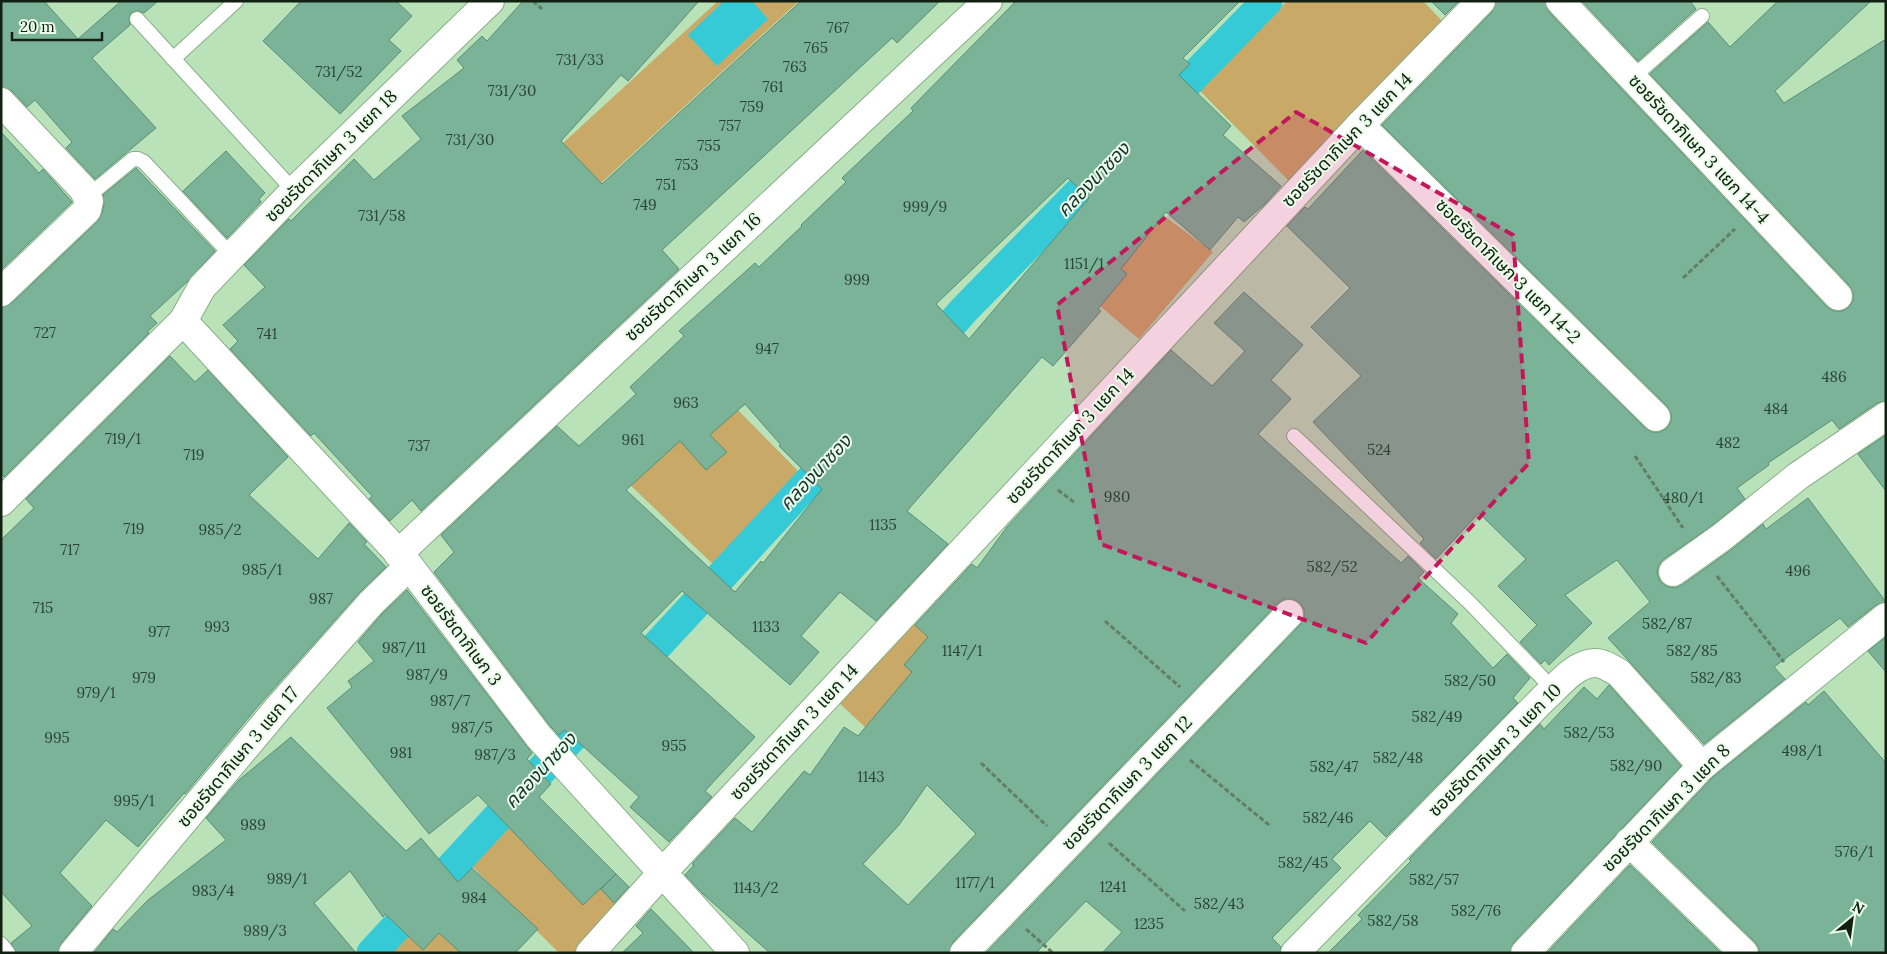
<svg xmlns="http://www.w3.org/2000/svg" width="1887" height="954" font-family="Lora,'Noto Sans Thai',serif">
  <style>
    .green { fill: #c8a968 }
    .water { fill: #36cad7 }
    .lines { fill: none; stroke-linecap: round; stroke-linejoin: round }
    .canal { stroke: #36cad7; stroke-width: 31 }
    .building { fill: #7bb399; stroke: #578e75; fill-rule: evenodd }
    .service-casing { stroke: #89af88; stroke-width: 16 }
    .minor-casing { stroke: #89af88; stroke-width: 30 }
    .path { stroke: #637e62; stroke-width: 3; stroke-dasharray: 5 2.5; stroke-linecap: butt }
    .service { stroke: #fff; stroke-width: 14 }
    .minor { stroke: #fff; stroke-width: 28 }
    .marked { fill: #c2185b; fill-opacity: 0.2; stroke: #c2185b; stroke-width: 4; stroke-dasharray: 10 6; stroke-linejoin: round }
    .labels { text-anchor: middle; stroke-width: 4; stroke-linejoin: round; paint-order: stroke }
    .number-label { font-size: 15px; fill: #2c4533 }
    .street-label { font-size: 18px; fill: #112011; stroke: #e9fde8 }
    .water-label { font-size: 19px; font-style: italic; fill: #1a3134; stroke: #e9fde8 }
  </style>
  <rect width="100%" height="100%" fill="#bae2b9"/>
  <g class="green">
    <polygon points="718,1 799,1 601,183 563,143"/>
    <polygon points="1287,1 1423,1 1447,26 1294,186 1197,88"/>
    <polygon points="1160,213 1213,252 1139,339 1094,301"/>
    <polygon points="732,404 802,475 718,569 625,480"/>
    <polygon points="911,621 958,665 884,745 836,700"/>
    <polygon points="528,803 628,903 582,953 559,953 468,862"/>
    <polygon points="425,909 472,953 385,953"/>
  </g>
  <polygon class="water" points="724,1 752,1 768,19 717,66 688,35"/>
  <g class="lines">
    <g class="canal">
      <polyline points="1158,113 1267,1"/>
      <polyline points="925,354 964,310 1110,161"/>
      <polyline points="372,953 841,447"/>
    </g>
  </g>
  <g class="building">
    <polygon points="1,1 44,1 78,39 121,1 158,1 144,13 139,11 132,12 129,17 130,25 92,58 156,128 95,179 66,148 72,142 35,100 27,107 12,91 1,87"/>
    <polygon points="301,1 396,1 412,16 389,40 401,51 340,114 263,41"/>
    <polygon points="523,1 699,1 628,81 621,75 561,141 602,184 801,1 940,1 897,43 892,38 662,250 679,269 421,511 412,500 390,521 369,499 372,496 314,433 311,436 230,349 238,341 223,325 265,287 244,265 289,219 291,221 354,159 374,180 421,139 402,116 464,68 457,60 482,36 487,41"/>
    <path d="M 1016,1 L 1240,1 L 1183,58 L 1190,64 L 1179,75 L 1231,126 L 1223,135 L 1281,186 L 1265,204 L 1244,222 L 1238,217 L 1210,250 L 1166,212 L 1121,269 L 1127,274 L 1098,309 L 1101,311 L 1053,366 L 1042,357 L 907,511 L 948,544 L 876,621 L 840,592 L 801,636 L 819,652 L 790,685 L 682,591 L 641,633 L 755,737 L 705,791 L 712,797 L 669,842 L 630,807 L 639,797 L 565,730 L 559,735 L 551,727 L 434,572 L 454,552 L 441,535 L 557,426 L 579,446 L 636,394 L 630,387 L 684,336 L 679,331 L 755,263 L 759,267 L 802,226 L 801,225 L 846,182 L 842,178 L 913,111 L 911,108 ZM 1068,178 L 1089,198 L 969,339 L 936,304 ZM 745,404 L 781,445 L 779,446 L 822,489 L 763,563 L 761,561 L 735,592 L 626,490 L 680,441 L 706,470 L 727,452 L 710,435 Z"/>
    <polygon points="1431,1 1459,1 1445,15"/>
    <polygon points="1496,1 1545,1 1549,12 1827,307 1834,311 1842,311 1848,308 1853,301 1853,293 1849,285 1650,74 1708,22 1730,47 1778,1 1871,1 1775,91 1784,103 1886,39 1886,401 1877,403 1839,429 1832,420 1768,463 1769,465 1737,488 1745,499 1713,525 1664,559 1659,565 1657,573 1660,581 1666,586 1674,588 1682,585 1731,550 1763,524 1766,529 1808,498 1886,602 1876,605 1848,627 1840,618 1774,667 1785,679 1704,744 1608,638 1650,602 1617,560 1565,595 1592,623 1549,665 1545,660 1541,664 1520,642 1537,625 1498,586 1526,559 1479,513 1436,559 1420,543 1424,539 1313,422 1361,376 1311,327 1350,288 1287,226 1305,207 1308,209 1363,150 1645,428 1652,432 1660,432 1667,428 1671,421 1671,413 1667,406 1382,125 1492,12"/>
    <polygon points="1582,1 1690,1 1696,9 1638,61"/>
    <polygon points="1,132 39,173 43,169 72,202 1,270"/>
    <polygon points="226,151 265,193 259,199 261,202 227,238 183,191"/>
    <polygon points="136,168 215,251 187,282 150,316 157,323 147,332 149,333 4,477 1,474 1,307 12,303 98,221 102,213 104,204 103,195"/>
    <path d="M 1244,292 L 1303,345 L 1271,380 L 1291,399 L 1258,434 L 1401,563 L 1408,556 L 1424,572 L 1418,578 L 1458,614 L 1451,623 L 1493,668 L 1507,654 L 1530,678 L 1513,698 L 1518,703 L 1386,837 L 1370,821 L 1332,859 L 1341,868 L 1272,938 L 1281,947 L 1280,953 L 1102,953 L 1122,932 L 1086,901 L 1036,953 L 986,953 L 1300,625 L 1304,617 L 1304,609 L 1300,603 L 1293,599 L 1284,599 L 1278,603 L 953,942 L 949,953 L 770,953 L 703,894 L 685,875 L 694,865 L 692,864 L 735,818 L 752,832 L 804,771 L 810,775 L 844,727 L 858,736 L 912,672 L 904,665 L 928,637 L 915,625 L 972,564 L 977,568 L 1007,527 L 1171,350 L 1212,386 L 1245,351 L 1214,323 ZM 927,785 L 976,834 L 908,905 L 863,864 L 899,825 Z"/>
    <polygon points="170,356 195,382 208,370 288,457 249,495 318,559 349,523 367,542 364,544 386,567 359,593 259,705 185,794 184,793 138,847 106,820 60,873 92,906 61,943 58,953 17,953 11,943 32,926 1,892 1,540 34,508 26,499"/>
    <polygon points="1886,435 1886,491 1858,454"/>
    <polygon points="407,590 532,753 527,759 551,784 539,797 616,874 583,905 478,795 429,834 327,708 352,687 348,681 374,661 358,642 382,614"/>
    <polygon points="1886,637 1886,672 1868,651"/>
    <polygon points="1609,685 1681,766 1514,942 1510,953 1328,953 1362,919 1358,915 1411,861 1409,859 1540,724 1544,729 1584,687 1597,699"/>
    <polygon points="1824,691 1886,763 1886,953 1759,953 1759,948 1755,942 1652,842 1713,777 1806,702 1808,705"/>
    <polygon points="291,737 406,851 421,838 458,882 472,868 538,929 515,953 461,953 439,933 423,950 385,914 383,917 350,871 314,903 356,953 94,953 113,929 117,932 148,900 226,840 206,818 239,780"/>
    <polygon points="1630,865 1721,953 1547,953"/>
    <polygon points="616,874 629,887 614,903 601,889"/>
    <polygon points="651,909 694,953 622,953 643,933 636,926"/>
  </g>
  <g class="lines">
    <g class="service-casing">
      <g id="service">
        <polyline points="137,19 294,191"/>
        <polyline points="173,59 236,1"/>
        <polyline points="1632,78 1702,16"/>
        <polyline points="87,197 133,159 138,159 144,162 232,256"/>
        <polyline points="1294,436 1470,603 1554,690"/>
        <polyline points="1,944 8,953"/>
      </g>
    </g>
    <g class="minor-casing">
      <g id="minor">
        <polyline points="1560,1 1838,296"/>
        <polyline points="1,102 83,189 89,201 87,210 1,292"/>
        <polyline points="1360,125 1656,417"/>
        <polyline points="183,321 404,559 539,737 735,953"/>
        <polyline points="1,502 183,321 202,287 294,191 490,1"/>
        <polyline points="398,554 988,1"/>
        <polyline points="1673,572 1722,537 1798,476 1886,416"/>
        <polyline points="1629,842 1744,953"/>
        <polyline points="73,953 279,707 371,603 409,566"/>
        <polyline points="590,953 662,873 1360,125 1481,1"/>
        <polyline points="964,953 1289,614"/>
        <path d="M 1295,953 L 1543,699 C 1557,687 1574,664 1594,663 C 1602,662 1612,669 1619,673 L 1702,766"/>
        <polyline points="1525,953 1702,766 1886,617"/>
      </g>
    </g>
    <g class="path">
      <polyline points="533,1 542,9"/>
      <polyline points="1683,278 1735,229"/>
      <polyline points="1635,456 1683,528"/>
      <polyline points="1058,490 1075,503"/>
      <polyline points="1717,576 1784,662"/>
      <polyline points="1105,621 1180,687"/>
      <polyline points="1190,760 1269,825"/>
      <polyline points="981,763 1047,826"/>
      <polyline points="1109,843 1185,911"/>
      <polyline points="1026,929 1053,953"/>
    </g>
    <use href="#service" class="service"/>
    <use href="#minor" class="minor"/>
  </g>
  <path class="marked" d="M 1296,112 L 1513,235 L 1529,463 L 1366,643 L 1101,544 L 1057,305 Z"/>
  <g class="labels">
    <g class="number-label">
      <text x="838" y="33">767</text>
      <text x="816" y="53">765</text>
      <text x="580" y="65">731/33</text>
      <text x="795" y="72">763</text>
      <text x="339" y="77">731/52</text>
      <text x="773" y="92">761</text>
      <text x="512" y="96">731/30</text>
      <text x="752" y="112">759</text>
      <text x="730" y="131">757</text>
      <text x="470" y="145">731/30</text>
      <text x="709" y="151">755</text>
      <text x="687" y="170">753</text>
      <text x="666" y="190">751</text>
      <text x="645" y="210">749</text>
      <text x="925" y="212">999/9</text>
      <text x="382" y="221">731/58</text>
      <text x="1084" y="269">1151/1</text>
      <text x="857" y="285">999</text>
      <text x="45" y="338">727</text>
      <text x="267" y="339">741</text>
      <text x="767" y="354">947</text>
      <text x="1834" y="382">486</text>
      <text x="686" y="408">963</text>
      <text x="1776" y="414">484</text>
      <text x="123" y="444">719/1</text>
      <text x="633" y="445">961</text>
      <text x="1728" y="448">482</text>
      <text x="419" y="451">737</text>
      <text x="1379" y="455">524</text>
      <text x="194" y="460">719</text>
      <text x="1117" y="502">980</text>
      <text x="1683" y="503">480/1</text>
      <text x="883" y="530">1135</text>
      <text x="134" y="534">719</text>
      <text x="220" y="535">985/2</text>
      <text x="70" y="555">717</text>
      <text x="1332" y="572">582/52</text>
      <text x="262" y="575">985/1</text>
      <text x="1798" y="576">496</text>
      <text x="321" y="604">987</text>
      <text x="43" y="613">715</text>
      <text x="1667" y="629">582/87</text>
      <text x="217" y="632">993</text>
      <text x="766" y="632">1133</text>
      <text x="159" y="637">977</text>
      <text x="404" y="653">987/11</text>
      <text x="962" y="656">1147/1</text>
      <text x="1692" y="656">582/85</text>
      <text x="427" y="680">987/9</text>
      <text x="144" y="683">979</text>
      <text x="1716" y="683">582/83</text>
      <text x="1470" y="686">582/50</text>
      <text x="96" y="698">979/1</text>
      <text x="450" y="706">987/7</text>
      <text x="1437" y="722">582/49</text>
      <text x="472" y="733">987/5</text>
      <text x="1589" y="738">582/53</text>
      <text x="57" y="743">995</text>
      <text x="674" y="751">955</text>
      <text x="1802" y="756">498/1</text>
      <text x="401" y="758">981</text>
      <text x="495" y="760">987/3</text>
      <text x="1398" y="763">582/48</text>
      <text x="1636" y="771">582/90</text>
      <text x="1334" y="772">582/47</text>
      <text x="871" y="782">1143</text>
      <text x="134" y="806">995/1</text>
      <text x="1328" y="823">582/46</text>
      <text x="253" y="830">989</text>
      <text x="1854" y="857">576/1</text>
      <text x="1303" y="868">582/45</text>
      <text x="287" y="884">989/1</text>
      <text x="1434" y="885">582/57</text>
      <text x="975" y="888">1177/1</text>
      <text x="1113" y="892">1241</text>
      <text x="756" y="893">1143/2</text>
      <text x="213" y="896">983/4</text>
      <text x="474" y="903">984</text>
      <text x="1219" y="909">582/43</text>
      <text x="1476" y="916">582/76</text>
      <text x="1393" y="926">582/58</text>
      <text x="1149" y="929">1235</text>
      <text x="265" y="936">989/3</text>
    </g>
    <g class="street-label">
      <text transform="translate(1347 140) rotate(-46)" y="6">ซอยรัชดาภิเษก 3 แยก 14</text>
      <text transform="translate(1699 149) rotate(47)" y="6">ซอยรัชดาภิเษก 3 แยก 14-4</text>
      <text transform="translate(331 156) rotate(-45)" y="6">ซอยรัชดาภิเษก 3 แยก 18</text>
      <text transform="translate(1508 271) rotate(45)" y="6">ซอยรัชดาภิเษก 3 แยก 14-2</text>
      <text transform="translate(693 277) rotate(-43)" y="6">ซอยรัชดาภิเษก 3 แยก 16</text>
      <text transform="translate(1070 436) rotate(-47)" y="6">ซอยรัชดาภิเษก 3 แยก 14</text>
      <text transform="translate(461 635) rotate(53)" y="6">ซอยรัชดาภิเษก 3</text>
      <text transform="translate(794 732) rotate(-47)" y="6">ซอยรัชดาภิเษก 3 แยก 14</text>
      <text transform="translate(1495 750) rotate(-45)" y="6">ซอยรัชดาภิเษก 3 แยก 10</text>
      <text transform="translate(238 757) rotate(-50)" y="6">ซอยรัชดาภิเษก 3 แยก 17</text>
      <text transform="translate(1127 783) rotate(-46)" y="6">ซอยรัชดาภิเษก 3 แยก 12</text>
      <text transform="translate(1666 808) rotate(-45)" y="6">ซอยรัชดาภิเษก 3 แยก 8</text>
    </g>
    <g class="water-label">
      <text transform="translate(1093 179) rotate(-46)" y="7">คลองนาซอง</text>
      <text transform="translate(815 472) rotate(-47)" y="7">คลองนาซอง</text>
      <text transform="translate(540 770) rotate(-47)" y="7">คลองนาซอง</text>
    </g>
  </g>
  <rect width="1887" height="954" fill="none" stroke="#112011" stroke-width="5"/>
  <g transform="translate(1852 919) rotate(29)" stroke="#e9fde8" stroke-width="4" paint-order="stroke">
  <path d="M0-4L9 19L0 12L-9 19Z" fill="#112011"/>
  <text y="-8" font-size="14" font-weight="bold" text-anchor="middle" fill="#112011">N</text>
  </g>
  <path d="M12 32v8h90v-8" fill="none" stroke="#112011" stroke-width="2.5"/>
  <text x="20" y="32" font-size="15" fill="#112011" stroke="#e9fde8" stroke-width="4" paint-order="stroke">20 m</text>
</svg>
